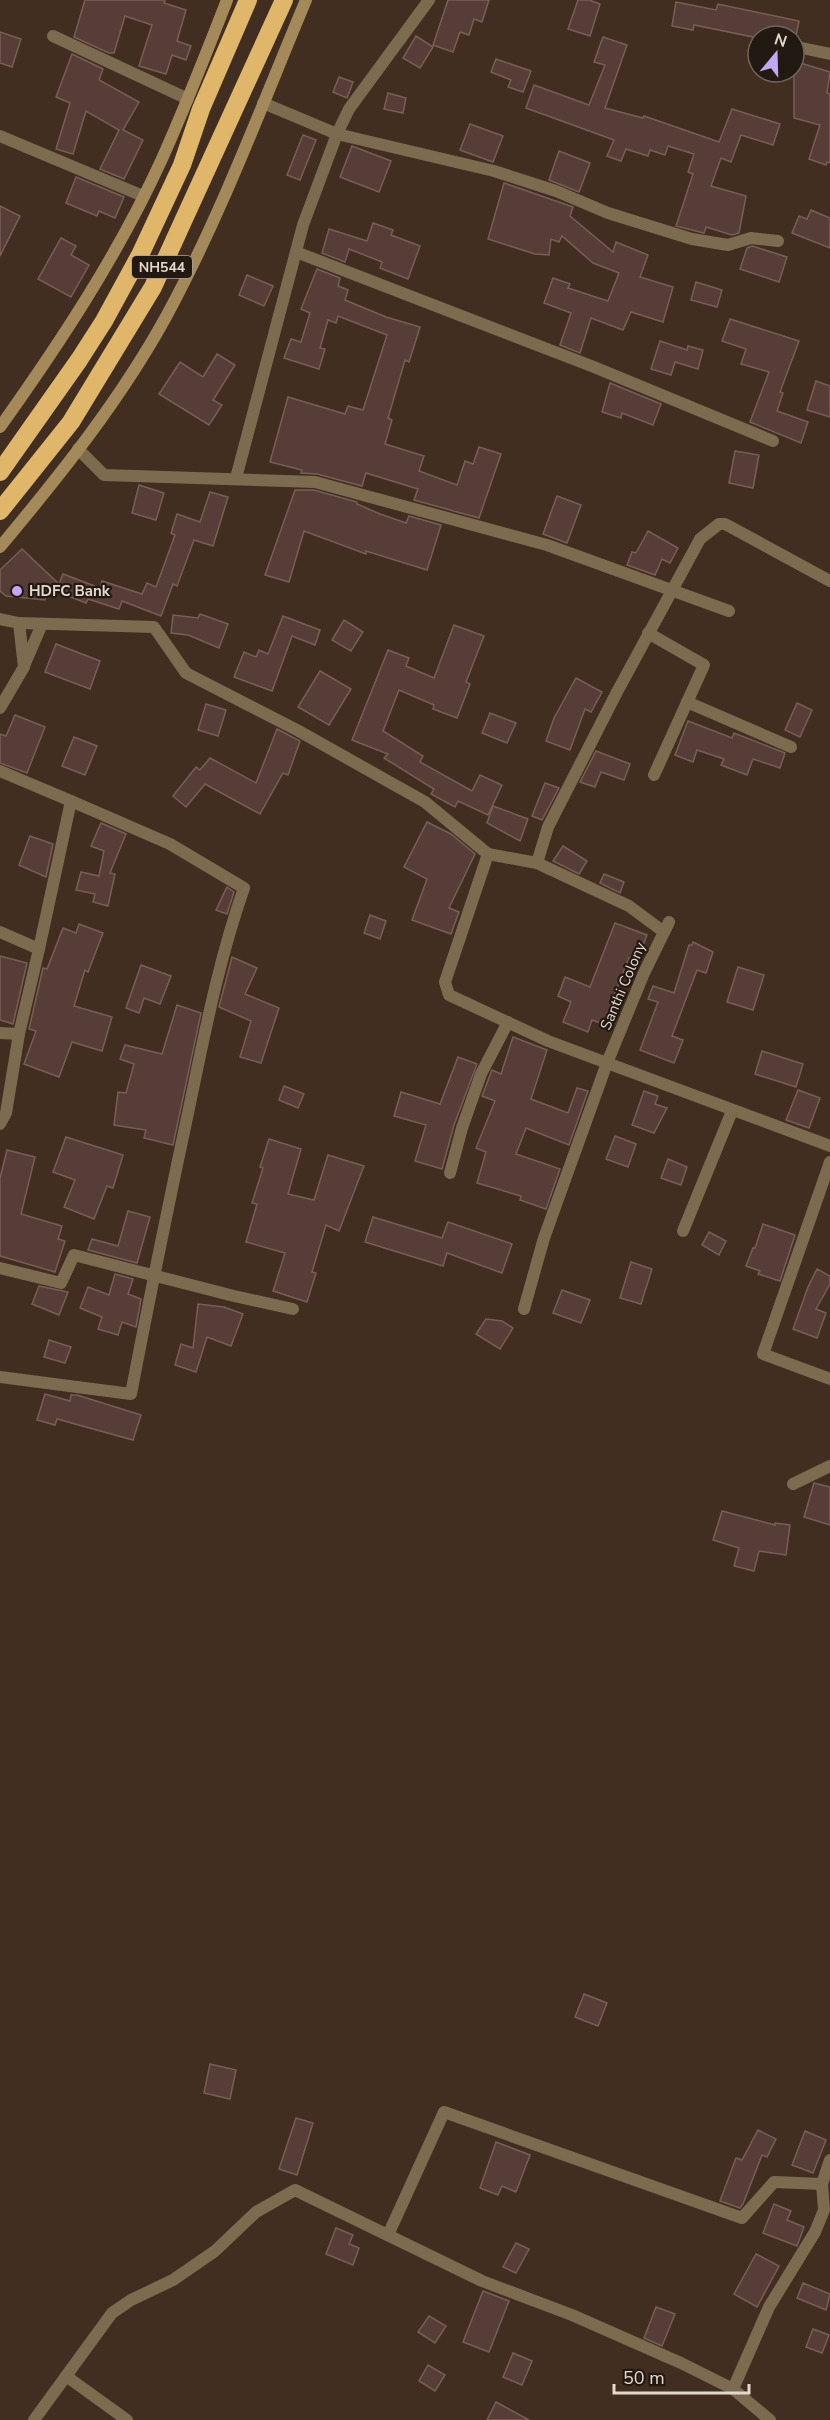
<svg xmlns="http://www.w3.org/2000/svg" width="830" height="2420" font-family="'Nunito Sans',sans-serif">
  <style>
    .building { fill: #563d37; stroke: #795e57; stroke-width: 1.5 }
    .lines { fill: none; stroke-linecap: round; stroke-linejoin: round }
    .street { stroke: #7c6b4e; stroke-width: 12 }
    .secondary { stroke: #a4895a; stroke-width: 12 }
    .highway { stroke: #e0b66b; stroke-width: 18 }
    .poi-dot { fill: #c0a8f4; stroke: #221912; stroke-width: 2 }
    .labels { text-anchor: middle; stroke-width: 4.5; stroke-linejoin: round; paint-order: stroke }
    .shield { fill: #221912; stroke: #aa9e96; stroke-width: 1.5 }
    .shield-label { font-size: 14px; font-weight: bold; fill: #e4d7ce }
    .poi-label { font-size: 15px; font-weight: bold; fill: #e4d7ce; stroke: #221912; text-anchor: start }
    .street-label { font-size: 15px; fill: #e4d7ce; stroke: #221912 }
  </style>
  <rect width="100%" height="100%" fill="#422e20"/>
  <g class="building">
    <polygon points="85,0 165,0 164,3 186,10 177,41 191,46 186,60 172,55 166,74 139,66 152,25 125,16 114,53 109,53 74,37"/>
    <polygon points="448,0 489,0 482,22 474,19 469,35 460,32 453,52 433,45"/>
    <polygon points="578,0 589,0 600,4 590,36 568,29"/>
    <polygon points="676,2 716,10 718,4 799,21 796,36 758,36 758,38 694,25 693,30 672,26"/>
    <polygon points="0,32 21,39 12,67 0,63"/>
    <polygon points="416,36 433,47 420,68 403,58"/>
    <polygon points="603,37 627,45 605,108 643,118 644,116 719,142 732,109 780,124 773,145 741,135 731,162 721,158 711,186 746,196 739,233 732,235 706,227 704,233 676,226 693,174 688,172 694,154 668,146 665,155 650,150 648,156 626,149 621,161 607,156 614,140 526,108 534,85 589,105 605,65 594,62"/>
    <polygon points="72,54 103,69 99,80 139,102 123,130 143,140 124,179 100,169 119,130 86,111 73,154 56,149 70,103 56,97"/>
    <polygon points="496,59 531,71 523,92 508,87 511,80 491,72"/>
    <polygon points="794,61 830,72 827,93 830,94 830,163 827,162 826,165 809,159 820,125 794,118"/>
    <polygon points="339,77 353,82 347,98 333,92"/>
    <polygon points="388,93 406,98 403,113 384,109"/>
    <polygon points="470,124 503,136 493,162 460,150"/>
    <polygon points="303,135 316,140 300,180 287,175"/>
    <polygon points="352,146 391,161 379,192 340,177"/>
    <polygon points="559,151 590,163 579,192 549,180"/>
    <polygon points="76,177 124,197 115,218 99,211 97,216 66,203"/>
    <polygon points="504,183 573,207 570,216 613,252 616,242 648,255 640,277 673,287 663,322 631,312 623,330 591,318 580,353 560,345 571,313 544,303 553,278 570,284 568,288 608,301 619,273 593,263 562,236 559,242 551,239 549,255 535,254 488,239"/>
    <polygon points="0,206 20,216 0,256"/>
    <polygon points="811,210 830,218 830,248 792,233 799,216 807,219"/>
    <polygon points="373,223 393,230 391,235 420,246 408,279 380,268 382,262 349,249 345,262 322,253 329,229 367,241"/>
    <polygon points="61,238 76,246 71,255 89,265 71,297 38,279"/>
    <polygon points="752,246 787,257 779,282 740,269 747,248"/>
    <polygon points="317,269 340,278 338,286 348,290 345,300 386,317 420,327 409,362 405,360 388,418 392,420 385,444 424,456 419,471 457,485 465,461 473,464 479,447 501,454 479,518 414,500 418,489 366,473 362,486 317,474 301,473 302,470 270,462 288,397 345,414 348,406 363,410 387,335 338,316 336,323 328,320 320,348 325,349 319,369 284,358 291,339 301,342 310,313 301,309"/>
    <polygon points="247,275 273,286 264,306 239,295"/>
    <polygon points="696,282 722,290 717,307 691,300"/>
    <polygon points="730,319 799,341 780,392 783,393 777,411 808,422 801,443 750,422 769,372 741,364 746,349 722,341"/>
    <polygon points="660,341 687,350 688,346 703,350 698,369 675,362 671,375 651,369"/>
    <polygon points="217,354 235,365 213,400 222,405 209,425 159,394 180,362 203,377"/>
    <polygon points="816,381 830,386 830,417 807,410"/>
    <polygon points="610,383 661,404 653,425 622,413 621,418 602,412"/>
    <polygon points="735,451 759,455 753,488 729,483"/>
    <polygon points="139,485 164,493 156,520 132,513"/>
    <polygon points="295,490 314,490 357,502 357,504 380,514 406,523 409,516 441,525 427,570 366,551 366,554 304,531 289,582 265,575"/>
    <polygon points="210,492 228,497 213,546 194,540 177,586 173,584 161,616 122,601 119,609 88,599 86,603 48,588 45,600 6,596 0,591 0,570 22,549 59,584 63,574 100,588 102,581 142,594 147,583 156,587 175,535 171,533 177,514 200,522"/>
    <polygon points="557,496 581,505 567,543 543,534"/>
    <polygon points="648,531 678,548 670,563 662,559 655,575 627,565 632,552 636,553"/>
    <polygon points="200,614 228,624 219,648 188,635 171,633 173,615 198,618"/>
    <polygon points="283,616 320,630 315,645 292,636 272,691 234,677 244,652 256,657 259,650 268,654"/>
    <polygon points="344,620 363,632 351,651 332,640"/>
    <polygon points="454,625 484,636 466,682 470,684 457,718 433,709 434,705 399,690 383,731 423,756 420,762 472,791 480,775 502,785 488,815 458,801 455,807 431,794 434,789 384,758 388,754 352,740 388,650 409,658 406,666 434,678"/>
    <polygon points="56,644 100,661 90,689 45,672"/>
    <polygon points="320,671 351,689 329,725 298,707"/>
    <polygon points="576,678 602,692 591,712 585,709 570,750 546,741 554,718"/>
    <polygon points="797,703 812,710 800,737 785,730"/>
    <polygon points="206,704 226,710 218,736 198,730"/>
    <polygon points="490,713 516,723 507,743 482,733"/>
    <polygon points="15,715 45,727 27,773 0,763 0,734 6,736"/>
    <polygon points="688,721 732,738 734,733 785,753 780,768 753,759 747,775 721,765 724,759 697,750 693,762 675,755"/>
    <polygon points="277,729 300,741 288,775 283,773 260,814 205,784 186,807 173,796 196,767 200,770 210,758 256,783"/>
    <polygon points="74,737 97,746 85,775 62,766"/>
    <polygon points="596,751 630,764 624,780 601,772 595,787 580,782"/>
    <polygon points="545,783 559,788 542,820 532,816"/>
    <polygon points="493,806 528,819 520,841 487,823"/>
    <polygon points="427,822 451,834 475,854 449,908 459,912 451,934 412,920 427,879 404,867"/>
    <polygon points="101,823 126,834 110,873 115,874 108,906 93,902 95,894 76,890 81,872 99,876 104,851 91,846"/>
    <polygon points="30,836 53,844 46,877 19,865"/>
    <polygon points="563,846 587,861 579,874 553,861"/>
    <polygon points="604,874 624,882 620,893 600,883"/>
    <polygon points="227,887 234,892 227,914 216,910"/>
    <polygon points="370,915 386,921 380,939 364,933"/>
    <polygon points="615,923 647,935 637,961 629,958 603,1024 592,1020 588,1032 563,1022 571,1002 558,996 565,977 590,987"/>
    <polygon points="79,924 103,933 88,972 85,970 74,1006 112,1017 102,1051 72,1042 59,1077 24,1064 36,1031 29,1029 43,968 47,969 63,928 76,933"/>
    <polygon points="693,942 713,952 706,973 697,970 672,1036 683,1040 674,1063 640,1050 658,1002 648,999 653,986 674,993 689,945 692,945"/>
    <polygon points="0,956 27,963 13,1024 0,1020"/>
    <polygon points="232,957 257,968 245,994 279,1008 261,1063 240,1057 251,1021 219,1007"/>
    <polygon points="141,965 171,976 160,1004 144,998 139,1013 126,1008"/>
    <polygon points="738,967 764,975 753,1010 727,1002"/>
    <polygon points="177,1005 201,1013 173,1145 144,1138 146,1130 114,1125 118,1092 126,1093 134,1064 120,1059 125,1045 162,1054"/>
    <polygon points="513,1037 547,1050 531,1099 568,1113 577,1088 588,1091 569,1145 526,1128 516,1154 560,1169 546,1209 520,1200 521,1196 477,1183 486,1152 476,1148 495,1101 482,1096 492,1070 501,1074"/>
    <polygon points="762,1051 803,1064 796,1087 755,1074"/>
    <polygon points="458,1057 477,1064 454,1125 442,1169 415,1161 426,1125 394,1116 401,1092 440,1104"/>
    <polygon points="284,1086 304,1094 298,1108 279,1100"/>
    <polygon points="798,1090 820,1098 809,1128 786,1120"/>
    <polygon points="644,1091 658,1096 655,1104 667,1108 654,1133 632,1125"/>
    <polygon points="615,1136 636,1144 628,1167 606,1159"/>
    <polygon points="66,1137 123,1155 113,1188 107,1186 94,1219 64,1207 75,1180 53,1172"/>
    <polygon points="269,1139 301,1149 288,1194 314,1200 328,1155 364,1166 339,1231 326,1225 312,1272 316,1273 307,1302 273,1291 285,1253 246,1242 257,1204 252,1203 263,1168 260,1167"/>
    <polygon points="7,1150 35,1157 21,1214 62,1226 58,1239 65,1241 55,1272 0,1256 0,1178"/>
    <polygon points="668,1159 687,1167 681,1185 661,1178"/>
    <polygon points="128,1211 150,1217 137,1263 88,1250 92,1239 118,1246"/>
    <polygon points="373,1217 442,1238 448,1222 512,1244 502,1273 447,1253 443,1266 365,1242"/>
    <polygon points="763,1224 795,1235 780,1281 758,1274 760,1271 746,1266 753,1248 755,1248"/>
    <polygon points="709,1232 726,1241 719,1255 702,1245"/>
    <polygon points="631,1262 652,1269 641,1304 620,1298"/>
    <polygon points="817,1269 830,1276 830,1284 816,1309 826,1313 817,1338 793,1329 808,1287"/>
    <polygon points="115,1274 133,1279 128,1294 141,1299 136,1327 122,1322 118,1335 98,1329 102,1317 80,1308 88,1287 109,1295"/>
    <polygon points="39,1286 68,1292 59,1315 32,1304"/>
    <polygon points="562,1290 590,1300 581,1323 553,1313"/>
    <polygon points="198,1304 224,1307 243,1314 231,1346 207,1337 196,1372 175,1365 181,1344 193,1348"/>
    <polygon points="486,1319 502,1321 513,1328 500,1349 476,1334"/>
    <polygon points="49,1340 71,1347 65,1363 44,1357"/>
    <polygon points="45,1394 70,1401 71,1395 77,1395 141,1415 133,1440 57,1419 55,1425 37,1420"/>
    <polygon points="814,1483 830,1487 830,1525 804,1517"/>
    <polygon points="722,1511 775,1525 775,1523 790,1525 786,1555 759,1551 754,1571 734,1566 739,1548 713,1540"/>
    <polygon points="584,1994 607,2003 598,2026 575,2017"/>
    <polygon points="210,2064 236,2070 230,2099 204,2093"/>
    <polygon points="296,2118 313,2123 297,2175 279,2169"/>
    <polygon points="758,2130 776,2139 767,2157 762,2155 743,2204 740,2208 720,2201 736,2158 742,2160"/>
    <polygon points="805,2131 826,2140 813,2173 792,2165"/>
    <polygon points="496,2142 530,2155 516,2192 502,2186 498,2195 480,2188"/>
    <polygon points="774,2204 791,2211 787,2220 804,2227 797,2246 763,2233"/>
    <polygon points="336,2228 353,2235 349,2244 359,2248 353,2265 326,2254"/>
    <polygon points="516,2243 529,2249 516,2273 503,2267"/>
    <polygon points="756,2254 779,2266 757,2307 734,2294"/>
    <polygon points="803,2283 830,2294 826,2310 797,2298"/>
    <polygon points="483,2291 509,2301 489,2352 463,2342"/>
    <polygon points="656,2307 675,2314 662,2346 644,2338"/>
    <polygon points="429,2316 446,2326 435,2343 418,2332"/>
    <polygon points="813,2329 829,2335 822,2353 806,2347"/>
    <polygon points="513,2353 532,2361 522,2385 503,2377"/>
    <polygon points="428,2365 445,2375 435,2391 419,2381"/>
    <polygon points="496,2402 529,2420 487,2420"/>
  </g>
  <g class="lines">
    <g class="street">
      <polyline points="53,36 188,99"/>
      <polyline points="802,48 830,54"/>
      <polyline points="263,103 337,134 494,171 556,191 608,213 692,239 728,245 751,238 778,241"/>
      <polyline points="0,136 143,196"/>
      <polyline points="296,252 594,367 773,441"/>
      <polyline points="78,449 104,475 315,482 547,545 729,611"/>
      <polyline points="236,478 303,225 337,134 349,109 429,0"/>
      <polyline points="0,619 19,623"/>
      <polyline points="648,633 704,665 654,775"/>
      <polyline points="24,666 42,624"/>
      <polyline points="687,702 791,747"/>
      <polyline points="0,708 24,667 19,623 154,627 186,673 297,730 425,802 488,854 445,982 449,995 548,1041 830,1146"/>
      <polyline points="0,771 71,801 39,949"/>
      <polyline points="488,854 537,863 629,906 664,932"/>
      <polyline points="537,863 548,827 617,692 700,539 719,524 725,524 830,581"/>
      <polyline points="0,932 39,949 19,1034 6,1113 0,1124"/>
      <polyline points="0,1033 19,1034"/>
      <polyline points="830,1162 763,1354 830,1379"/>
      <polyline points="450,1173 462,1128 481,1074 508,1022"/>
      <polyline points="683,1231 732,1111"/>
      <polyline points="0,1268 61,1283 74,1255 234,1296 293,1309"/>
      <polyline points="524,1309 544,1238 607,1063 644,973 669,922"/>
      <path d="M 0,1377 L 131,1394 C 149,1300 168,1207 188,1113 C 204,1037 218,962 244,888 L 170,844 L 71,801"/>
      <polyline points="793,1484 830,1466"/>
      <polyline points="388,2235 444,2112 742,2218 774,2182 822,2184"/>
      <polyline points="66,2376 127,2420"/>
      <polyline points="733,2389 770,2420"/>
      <polyline points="34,2420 112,2313 131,2300 173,2280 215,2251 256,2212 295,2190 482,2281 572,2315 681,2363 733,2389 769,2307 815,2232 824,2210 822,2184 830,2160"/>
    </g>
    <g class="secondary">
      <path d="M 0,427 C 60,343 118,255 161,161 C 185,108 206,54 227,0"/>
      <path d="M 0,547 C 61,474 121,399 167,315 C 221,215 262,105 306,0"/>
    </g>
    <g class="highway">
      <polyline points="0,472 79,360 104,321 140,255 182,165 201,109 248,0"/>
      <polyline points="0,511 71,422 153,287 284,0"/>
    </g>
  </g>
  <circle class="poi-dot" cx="17" cy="591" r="6"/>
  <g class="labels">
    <rect class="shield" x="132" y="256" width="60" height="22" rx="4.5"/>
    <g class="shield-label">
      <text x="162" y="272">NH544</text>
    </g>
    <g class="poi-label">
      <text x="29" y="596">HDFC Bank</text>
    </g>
    <g class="street-label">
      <text transform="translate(623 986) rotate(-67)" y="5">Santhi Colony</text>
    </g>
  </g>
  <g transform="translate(776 54) rotate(19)"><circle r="28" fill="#221912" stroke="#70655d" stroke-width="1.5"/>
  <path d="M0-4.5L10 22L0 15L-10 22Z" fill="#c0a8f4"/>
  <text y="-9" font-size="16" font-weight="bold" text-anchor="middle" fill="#e4d7ce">N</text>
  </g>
  <path d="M614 2384v9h135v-9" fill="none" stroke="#e4d7ce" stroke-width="3"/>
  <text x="623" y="2384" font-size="18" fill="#e4d7ce" stroke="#221912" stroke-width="4.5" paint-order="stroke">50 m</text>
</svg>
